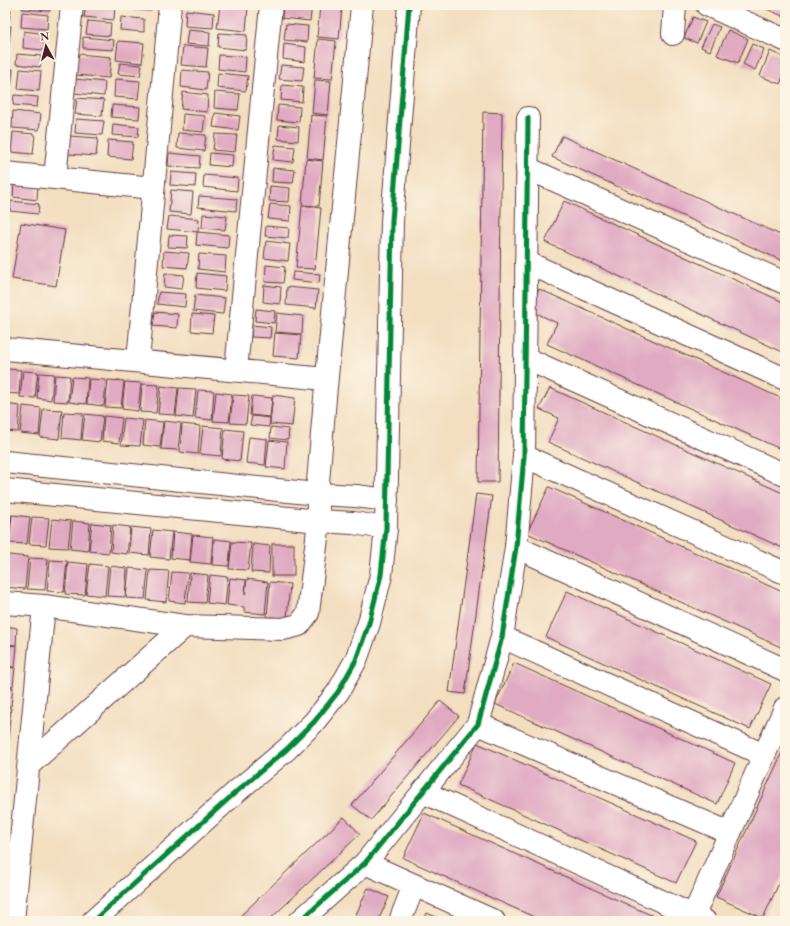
<svg xmlns="http://www.w3.org/2000/svg" width="790" height="926" font-family="'EB Garamond',serif">
  <style>
    .building { fill: #e0abc2 }
    .lines { fill: none; stroke-linecap: round; stroke-linejoin: round }
    .minor-casing { stroke: #633c41; stroke-width: 24 }
    .minor { stroke: #fff; stroke-width: 22 }
    .cycleway-casing { stroke: #fcf5e5; stroke-width: 8 }
    .cycleway { stroke: #00873e; stroke-width: 5 }
  </style>
  <rect width="100%" height="100%" fill="#fcf5e5"/>
  <filter id="ink" filterUnits="userSpaceOnUse"><feTurbulence type="fractalNoise" baseFrequency=".025" numOctaves="2"/><feDisplacementMap in="SourceGraphic" scale="8" xChannelSelector="R" yChannelSelector="G"/><feConvolveMatrix kernelMatrix="1 2 1 2 8 2 1 2 1" color-interpolation-filters="sRGB"/></filter>
  <filter id="wash" filterUnits="userSpaceOnUse"><feTurbulence type="fractalNoise" baseFrequency=".012" numOctaves="4" result="noise"/><feDisplacementMap in="SourceGraphic" scale="16" xChannelSelector="R" yChannelSelector="G"/><feGaussianBlur stdDeviation="0.9" result="paint"/><feColorMatrix in="noise" values="0 0 0 0 0 0 0 0 0 0 0 0 0 0 0 0 0 1.4 0 .05"/><feComposite in="paint" operator="in"/></filter>
  <g filter="url(#wash)">
    <rect width="100%" height="100%" fill="#f3dec0"/>
    <g id="blocks">
      <g class="building">
        <polygon points="23,5 51,5 50,11 22,9"/>
        <polygon points="86,5 115,5 114,20 84,17"/>
        <polygon points="124,5 151,5 151,11 124,9"/>
        <polygon points="220,5 248,7 246,31 217,28"/>
        <polygon points="283,5 312,5 310,21 282,18"/>
        <polygon points="763,5 785,5 785,17 762,7"/>
        <polygon points="320,6 342,7 339,39 317,37"/>
        <polygon points="5,9 11,10 9,21 5,21"/>
        <polygon points="186,10 214,13 213,28 185,26"/>
        <polygon points="22,12 48,15 47,29 21,27"/>
        <polygon points="121,17 144,19 144,32 120,30"/>
        <polygon points="693,17 706,22 697,43 684,38"/>
        <polygon points="88,21 111,23 110,36 86,34"/>
        <polygon points="286,24 308,26 307,42 284,40"/>
        <polygon points="712,24 720,27 710,51 701,47"/>
        <polygon points="5,25 11,26 9,43 5,42"/>
        <polygon points="188,30 210,32 209,46 186,44"/>
        <polygon points="728,30 748,39 738,63 717,55"/>
        <polygon points="24,31 45,34 44,50 23,48"/>
        <polygon points="219,33 247,35 246,50 218,47"/>
        <polygon points="83,37 114,40 113,50 83,48"/>
        <polygon points="318,39 336,41 332,79 314,78"/>
        <polygon points="118,41 144,43 142,63 116,60"/>
        <polygon points="284,44 306,47 305,62 283,59"/>
        <polygon points="752,44 764,49 755,70 743,64"/>
        <polygon points="183,46 208,48 206,67 181,65"/>
        <polygon points="5,47 8,47 7,63 5,63"/>
        <polygon points="770,51 785,58 785,72 780,84 760,76"/>
        <polygon points="17,54 41,56 40,67 16,64"/>
        <polygon points="78,54 111,57 109,78 76,75"/>
        <polygon points="219,55 246,57 245,72 218,69"/>
        <polygon points="120,63 142,65 140,76 118,74"/>
        <polygon points="281,65 304,67 302,81 279,79"/>
        <polygon points="5,69 13,69 11,85 5,84"/>
        <polygon points="20,69 41,71 39,91 18,89"/>
        <polygon points="182,70 208,72 206,90 181,87"/>
        <polygon points="218,73 248,76 246,91 217,88"/>
        <polygon points="75,79 105,82 104,96 74,93"/>
        <polygon points="115,79 140,81 138,99 114,97"/>
        <polygon points="315,80 331,81 328,115 312,113"/>
        <polygon points="282,85 303,87 302,102 281,100"/>
        <polygon points="5,89 7,89 6,101 5,101"/>
        <polygon points="183,92 208,95 207,112 181,109"/>
        <polygon points="215,92 240,94 238,110 214,108"/>
        <polygon points="14,95 38,97 37,107 13,105"/>
        <polygon points="77,98 104,100 102,116 75,114"/>
        <polygon points="112,105 140,107 139,119 111,117"/>
        <polygon points="278,105 300,107 299,122 277,120"/>
        <polygon points="13,111 41,114 39,130 12,128"/>
        <polygon points="483,112 502,113 498,482 478,482"/>
        <polygon points="215,113 240,116 238,130 213,127"/>
        <polygon points="183,114 205,116 203,132 182,130"/>
        <polygon points="311,115 327,116 323,160 307,158"/>
        <polygon points="76,119 104,121 102,135 75,133"/>
        <polygon points="113,124 139,127 138,137 112,135"/>
        <polygon points="279,125 299,127 298,141 278,139"/>
        <polygon points="13,132 35,134 33,154 11,152"/>
        <polygon points="178,133 206,135 204,151 177,148"/>
        <polygon points="215,134 237,135 235,152 213,150"/>
        <polygon points="69,136 98,138 96,156 68,154"/>
        <polygon points="562,136 785,237 785,262 552,157"/>
        <polygon points="108,140 133,142 131,159 107,157"/>
        <polygon points="275,145 295,147 293,162 273,160"/>
        <polygon points="169,153 200,156 199,168 168,166"/>
        <polygon points="210,153 233,155 232,167 209,165"/>
        <polygon points="306,159 323,161 319,206 302,205"/>
        <polygon points="273,168 295,170 293,183 272,182"/>
        <polygon points="171,172 196,174 195,187 170,185"/>
        <polygon points="204,175 238,178 237,191 203,187"/>
        <polygon points="14,181 38,183 37,200 13,197"/>
        <polygon points="270,186 290,188 289,202 269,201"/>
        <polygon points="171,190 193,192 191,214 169,212"/>
        <polygon points="199,196 237,199 236,211 198,207"/>
        <polygon points="11,201 39,204 38,214 10,211"/>
        <polygon points="564,201 785,303 785,353 545,242"/>
        <polygon points="270,204 291,206 290,221 268,219"/>
        <polygon points="302,206 321,208 315,269 296,268"/>
        <polygon points="203,214 227,216 225,230 202,228"/>
        <polygon points="169,216 199,219 198,232 167,229"/>
        <polygon points="21,223 65,230 56,286 12,279"/>
        <polygon points="266,226 289,228 288,238 265,236"/>
        <polygon points="197,232 229,235 228,248 196,245"/>
        <polygon points="169,235 188,236 187,248 168,247"/>
        <polygon points="266,241 290,244 288,261 264,258"/>
        <polygon points="164,251 189,253 187,268 163,266"/>
        <polygon points="199,254 226,256 225,272 198,269"/>
        <polygon points="266,265 285,267 283,283 265,282"/>
        <polygon points="293,272 320,274 319,283 292,280"/>
        <polygon points="165,273 184,275 182,289 164,287"/>
        <polygon points="197,273 226,276 225,291 196,288"/>
        <polygon points="264,285 281,287 280,304 263,302"/>
        <polygon points="287,287 318,290 316,308 286,305"/>
        <polygon points="539,289 785,400 785,451 547,344 557,323 530,310"/>
        <polygon points="159,292 186,294 185,307 157,304"/>
        <polygon points="195,295 225,298 223,314 193,311"/>
        <polygon points="256,309 275,311 274,323 255,321"/>
        <polygon points="155,312 178,314 177,328 153,326"/>
        <polygon points="277,313 303,316 302,334 275,332"/>
        <polygon points="192,314 214,316 212,333 191,331"/>
        <polygon points="252,325 271,327 270,338 251,337"/>
        <polygon points="275,333 301,335 299,358 273,356"/>
        <polygon points="6,369 21,370 19,394 5,393"/>
        <polygon points="23,371 38,372 35,398 20,397"/>
        <polygon points="39,373 54,374 51,400 37,398"/>
        <polygon points="55,375 70,376 68,402 53,401"/>
        <polygon points="72,377 88,378 86,404 69,402"/>
        <polygon points="89,379 106,380 104,406 87,404"/>
        <polygon points="108,380 124,381 121,408 105,407"/>
        <polygon points="125,382 141,383 138,411 122,409"/>
        <polygon points="142,384 159,385 156,413 140,412"/>
        <polygon points="161,386 178,388 175,415 158,414"/>
        <polygon points="179,388 196,389 193,418 176,416"/>
        <polygon points="550,388 785,494 785,549 548,442 559,418 539,409"/>
        <polygon points="198,390 214,391 212,420 195,418"/>
        <polygon points="216,392 232,394 229,422 213,421"/>
        <polygon points="233,395 249,396 246,424 230,423"/>
        <polygon points="273,395 295,398 292,426 270,424"/>
        <polygon points="252,396 272,398 270,417 250,415"/>
        <polygon points="5,404 20,406 18,432 5,431"/>
        <polygon points="23,406 41,408 39,435 20,433"/>
        <polygon points="43,409 62,410 59,439 40,437"/>
        <polygon points="64,412 83,413 81,440 62,438"/>
        <polygon points="85,414 103,416 100,442 82,440"/>
        <polygon points="104,416 122,418 119,443 102,441"/>
        <polygon points="252,416 270,418 269,427 250,425"/>
        <polygon points="124,418 143,420 140,446 121,445"/>
        <polygon points="145,420 163,422 160,447 143,445"/>
        <polygon points="164,421 181,423 178,450 161,449"/>
        <polygon points="182,424 200,426 198,454 180,452"/>
        <polygon points="203,426 223,428 221,456 200,454"/>
        <polygon points="271,427 289,429 288,440 270,438"/>
        <polygon points="225,429 243,431 240,461 222,459"/>
        <polygon points="249,437 267,439 265,465 246,463"/>
        <polygon points="269,440 287,442 285,469 266,467"/>
        <polygon points="549,487 785,593 785,644 783,648 527,533"/>
        <polygon points="476,494 492,496 465,694 449,692"/>
        <polygon points="5,514 11,515 8,542 5,542"/>
        <polygon points="12,515 30,517 27,544 9,543"/>
        <polygon points="32,517 49,518 46,545 29,544"/>
        <polygon points="52,519 71,521 68,548 49,547"/>
        <polygon points="73,521 90,523 88,551 70,549"/>
        <polygon points="92,523 111,525 109,553 89,551"/>
        <polygon points="113,525 130,527 127,554 111,552"/>
        <polygon points="131,527 151,529 149,555 129,553"/>
        <polygon points="153,530 172,532 169,559 150,557"/>
        <polygon points="173,532 192,534 190,560 171,558"/>
        <polygon points="193,535 213,537 211,564 190,562"/>
        <polygon points="214,539 231,541 229,566 212,565"/>
        <polygon points="232,542 251,543 248,570 229,569"/>
        <polygon points="253,544 270,546 269,573 251,572"/>
        <rect x="272" y="544" width="22" height="32"/>
        <polygon points="8,555 28,557 25,589 5,587"/>
        <polygon points="30,558 48,559 45,590 27,589"/>
        <polygon points="50,560 67,561 64,592 47,591"/>
        <polygon points="68,562 88,564 85,595 65,594"/>
        <polygon points="90,564 108,566 105,596 86,594"/>
        <polygon points="110,566 127,568 125,597 107,596"/>
        <polygon points="129,568 148,570 145,599 126,598"/>
        <polygon points="150,570 169,571 166,602 147,600"/>
        <polygon points="172,572 188,573 185,603 169,601"/>
        <polygon points="190,573 208,575 205,603 188,602"/>
        <polygon points="210,575 228,577 225,605 207,603"/>
        <polygon points="230,578 246,580 245,594 247,579 268,582 265,614 244,612 244,607 227,605"/>
        <polygon points="270,582 290,584 287,618 267,617"/>
        <polygon points="567,591 771,684 750,729 546,637"/>
        <polygon points="5,626 17,628 16,645 5,644"/>
        <polygon points="5,645 17,646 15,667 5,666"/>
        <polygon points="514,663 735,763 717,804 495,704"/>
        <polygon points="5,667 15,668 13,686 5,685"/>
        <polygon points="5,687 13,687 11,706 5,706"/>
        <polygon points="440,701 459,716 371,820 352,805"/>
        <polygon points="5,707 11,708 9,727 5,726"/>
        <polygon points="5,728 9,728 7,748 5,748"/>
        <polygon points="477,743 696,841 676,883 458,785"/>
        <polygon points="785,746 785,870 763,918 716,897"/>
        <polygon points="424,813 664,921 543,921 403,858"/>
        <polygon points="344,817 360,834 268,921 235,921"/>
        <polygon points="368,888 389,897 378,921 353,921"/>
        <polygon points="427,913 445,921 423,921"/>
      </g>
    </g>
  </g>
  <g filter="url(#ink)">
    <use href="#blocks" fill-opacity="0" stroke="#633c41" stroke-width="1"/>
    <g class="lines">
      <g class="minor-casing">
        <g id="minor">
          <polyline points="707,5 785,40"/>
          <polyline points="673,34 675,5"/>
          <polyline points="527,168 785,283"/>
          <polyline points="5,173 153,188"/>
          <polyline points="55,178 72,5"/>
          <polyline points="526,262 785,379"/>
          <polyline points="5,349 326,379"/>
          <polyline points="525,358 785,475"/>
          <polyline points="138,361 170,5"/>
          <polyline points="236,370 271,5"/>
          <polyline points="524,456 785,573"/>
          <polyline points="5,462 317,494 356,496 387,500"/>
          <polyline points="5,490 319,521 353,523 386,528"/>
          <polyline points="516,547 785,670"/>
          <polyline points="5,603 44,606 185,626 283,629 299,625 308,613 319,521 317,494 325,398 362,5"/>
          <polyline points="502,637 764,755"/>
          <polyline points="478,724 730,833"/>
          <polyline points="29,765 185,626"/>
          <polyline points="423,792 705,921"/>
          <polyline points="365,863 494,921"/>
          <polyline points="13,921 44,606"/>
          <polyline points="93,921 236,792 287,749 314,722 338,692 356,660 369,623 381,575 386,528 392,221 409,5"/>
          <polyline points="300,921 365,863 478,724 502,637 516,547 524,456 528,118"/>
          <polyline points="400,921 414,885"/>
          <polyline points="691,921 785,708"/>
        </g>
      </g>
      <use href="#minor" class="minor"/>
      <g class="cycleway-casing">
        <g id="cycleway">
          <polyline points="93,921 236,792 287,749 314,722 338,692 356,660 369,623 381,575 386,528 392,221 409,5"/>
          <polyline points="300,921 365,863 478,724 502,637 516,547 524,456 528,118"/>
        </g>
      </g>
      <use href="#cycleway" class="cycleway"/>
    </g>
  </g>
  <rect width="790" height="926" fill="none" stroke="#fcf5e5" stroke-width="20"/>
  <g transform="translate(46 46) rotate(353)" stroke="#fcf5e5" stroke-width="3" paint-order="stroke">
  <path d="M0-3L7 15L0 10L-7 15Z" fill="#4a1f2b"/>
  <text y="-6" font-size="11" font-weight="bold" text-anchor="middle" fill="#4a1f2b">N</text>
  </g>
</svg>
